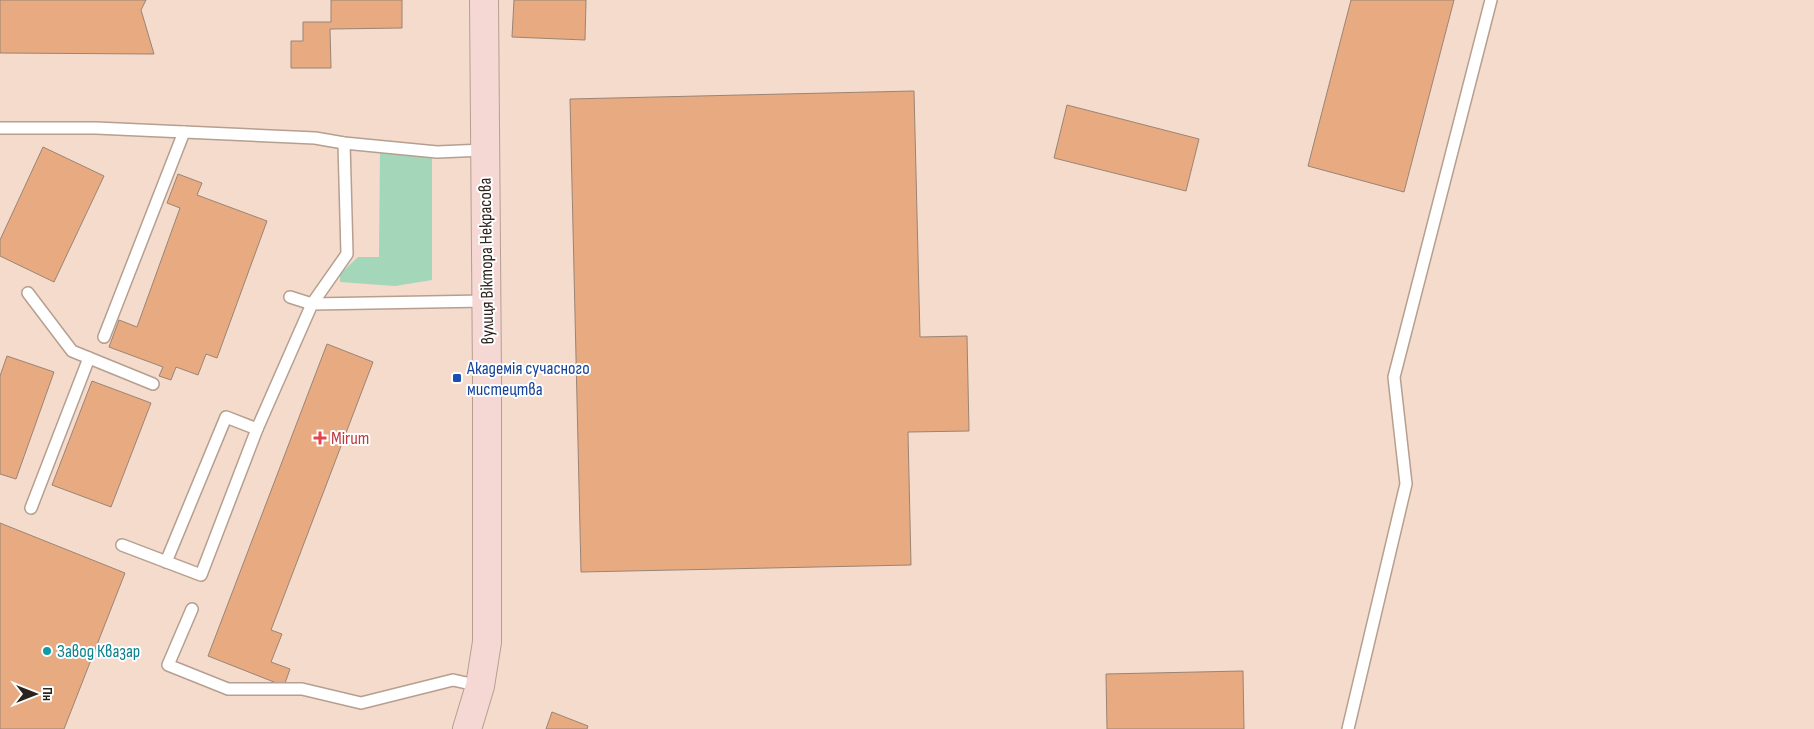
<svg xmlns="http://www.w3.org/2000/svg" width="1814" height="729" font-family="'Sofia Sans Condensed',sans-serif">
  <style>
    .green { fill: #a4d7ba }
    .building { fill: #e8aa80; stroke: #9a8475 }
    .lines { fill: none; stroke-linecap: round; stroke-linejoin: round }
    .lane-casing { stroke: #b69f90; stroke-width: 14 }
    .secondary-casing { stroke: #b69f90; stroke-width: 30 }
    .lane { stroke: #fff; stroke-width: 11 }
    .secondary { stroke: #f5d7d4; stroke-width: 28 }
    .transit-dot { fill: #1a4fb4; stroke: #fff; stroke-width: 2 }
    .health-dot { fill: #e0444e; stroke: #fff; stroke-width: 2 }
    .culture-dot { fill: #0f9aa8; stroke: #fff; stroke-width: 2 }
    .labels { text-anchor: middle; stroke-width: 4; stroke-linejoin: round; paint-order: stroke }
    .street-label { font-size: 18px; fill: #2b231d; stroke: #fff }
    .transit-label { font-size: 18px; fill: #164399; stroke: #fff; text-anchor: start }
    .health-label { font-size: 18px; fill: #be3a42; stroke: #fff; text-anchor: start }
    .culture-label { font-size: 18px; fill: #0d838f; stroke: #fff; text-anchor: start }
  </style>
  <rect width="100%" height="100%" fill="#f4dbcc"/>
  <polygon class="green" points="380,151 432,158 432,280 395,286 340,282 340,274 358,257 379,257"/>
  <g class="building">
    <polygon points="0,0 146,0 141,10 154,54 0,53"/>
    <polygon points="331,0 402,0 402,28 330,29 331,68 291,68 291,41 303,41 303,22 331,22"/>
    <polygon points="514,0 586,0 585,40 512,37"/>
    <polygon points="1351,0 1454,0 1404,192 1308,166"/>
    <polygon points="914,91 920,337 967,336 969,431 908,432 911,565 581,572 570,99"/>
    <polygon points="1067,105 1199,139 1186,191 1054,158"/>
    <polygon points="43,147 104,176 54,282 0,256 0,240"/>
    <polygon points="178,174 202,183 197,195 267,221 217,358 206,354 198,375 176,367 171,380 159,376 163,367 109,347 119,320 137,327 180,208 167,203"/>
    <polygon points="327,344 373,362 271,630 282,634 271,662 290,669 284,686 208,656"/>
    <polygon points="7,356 54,372 16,479 0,474 0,376"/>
    <polygon points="92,381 151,403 111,507 52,485"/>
    <polygon points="0,523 125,573 64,729 0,729"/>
    <polygon points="1243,671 1244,729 1107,729 1106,674"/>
    <polygon points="552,712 588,726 587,729 546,729"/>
  </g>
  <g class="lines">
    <g class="lane-casing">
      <g id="lane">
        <polyline points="0,128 96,128 315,138 344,143 437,152 484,150"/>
        <polyline points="28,293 72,351 153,384"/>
        <polyline points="290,297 312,304 347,254 344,143"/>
        <polyline points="104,337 184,132"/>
        <polyline points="31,508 89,358"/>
        <polyline points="122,545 201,575 257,429 312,304 486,301"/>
        <polyline points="166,562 226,417 257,429"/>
        <polyline points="192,609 168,665 228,689 302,689 361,703 453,680 480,686"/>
        <polyline points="1348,729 1406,484 1394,377 1491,0"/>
      </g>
    </g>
    <g class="secondary-casing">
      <polyline id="secondary" points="467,729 480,686 487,642 487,379 484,0"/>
    </g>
    <use href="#lane" class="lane"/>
    <use href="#secondary" class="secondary"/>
  </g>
  <rect class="transit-dot" x="452" y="373" width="10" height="10" rx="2.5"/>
  <path class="health-dot" d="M317.5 430.5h5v5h5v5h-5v5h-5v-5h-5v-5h5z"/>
  <circle class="culture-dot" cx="47" cy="651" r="5"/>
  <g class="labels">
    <g class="street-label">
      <text transform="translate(486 261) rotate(-91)" y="6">вулиця Віктора Некрасова</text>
    </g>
    <g class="transit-label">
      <text x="467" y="374">Академія сучасного<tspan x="467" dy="21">мистецтва</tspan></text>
    </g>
    <g class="health-label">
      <text x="331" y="444">Mirum</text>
    </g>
    <g class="culture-label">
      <text x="57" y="657">Завод Квазар</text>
    </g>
  </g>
  <g transform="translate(35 694) rotate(90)" stroke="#ffffff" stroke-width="4" paint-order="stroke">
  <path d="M0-4L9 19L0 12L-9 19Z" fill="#2b231d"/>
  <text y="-8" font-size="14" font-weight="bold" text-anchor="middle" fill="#2b231d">Пн</text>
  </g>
</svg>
